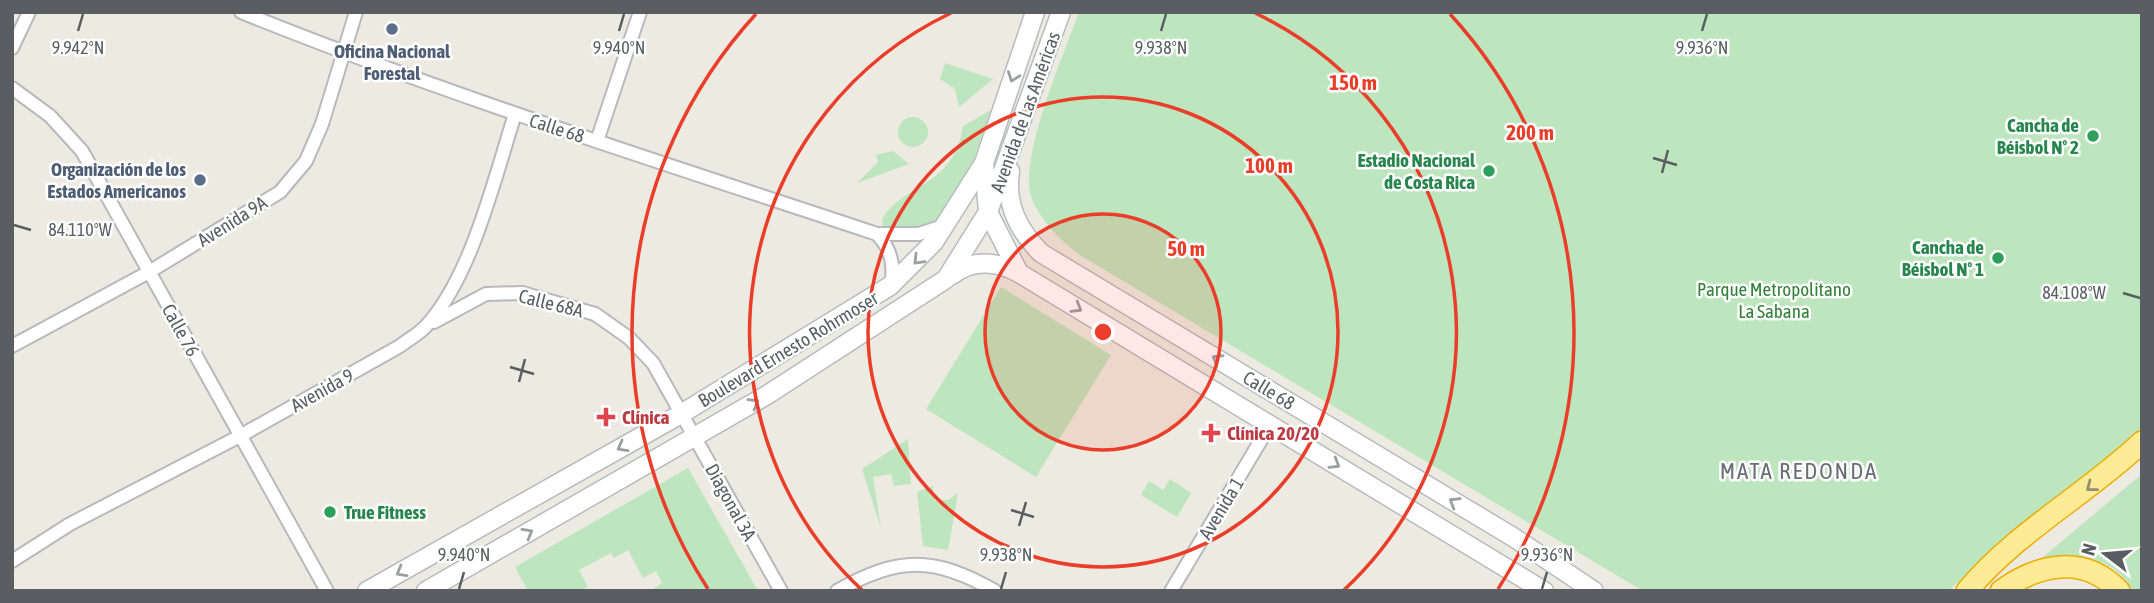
<svg xmlns="http://www.w3.org/2000/svg" width="2154" height="603" font-family="'Asap Condensed',sans-serif">
  <style>
    .green { fill: #bde5be }
    .lines { fill: none; stroke-linecap: round; stroke-linejoin: round }
    .minor-casing { stroke: #b7b9be; stroke-width: 16 }
    .secondary-casing { stroke: #b7bbc0; stroke-width: 21 }
    .trunk-casing { stroke: #efab00; stroke-width: 24 }
    .minor { stroke: #fff; stroke-width: 12 }
    .secondary { stroke: #fff; stroke-width: 18 }
    .trunk { stroke: #feeb96; stroke-width: 21 }
    .oneway { stroke: #9c9ea1 }
    .oneway2 { stroke: #938f75 }
    .ticks { fill: none; stroke: #5a5e63; stroke-width: 2.5 }
    .ring { fill: none; stroke: #eb3e2a; stroke-width: 3.5 }
    .service-dot { fill: #5c6f8a; stroke: #fff; stroke-width: 2.5 }
    .leisure-dot { fill: #2e9e5b; stroke: #fff; stroke-width: 2.5 }
    .health-dot { fill: #e0444e; stroke: #fff; stroke-width: 2.5 }
    .labels { text-anchor: middle; stroke-width: 5; stroke-linejoin: round; paint-order: stroke }
    .service-label { font-size: 19px; font-weight: bold; fill: #4e5e75; stroke: #fff }
    .street-label { font-size: 19px; fill: #5a5e63; stroke: #fff }
    .leisure-label { font-size: 19px; font-weight: bold; fill: #27864d; stroke: #fff; text-anchor: end }
    .park-label { font-size: 19px; fill: #328138; stroke: #fff }
    .health-label { font-size: 19px; font-weight: bold; fill: #be3a42; stroke: #fff; text-anchor: start }
    .quarter-label { font-size: 23px; letter-spacing: 2px; fill: #6b6f75; stroke: #fff }
    .ticks-label { font-size: 18px; text-anchor: middle; fill: #5a5e63; stroke: #fff; stroke-width: 5; stroke-linejoin: round; paint-order: stroke }
    .centre { fill: #eb3e2a; stroke: #fff; stroke-width: 3.5 }
    .ring-label { font-size: 21px; text-anchor: middle; font-weight: bold; fill: #eb3e2a; stroke: #fff; stroke-width: 5; stroke-linejoin: round; paint-order: stroke }
  </style>
  <rect width="100%" height="100%" fill="#edebe1"/>
  <g class="green">
    <path d="M 1079,12 L 2142,12 L 2142,428 L 1948,591 L 1643,591 L 1078,254 C 1061,240 1043,223 1033,202 C 1015,165 1065,52 1079,12 Z"/>
    <polygon points="945,63 993,79 959,107 955,89 940,79"/>
    <path d="M 991,110 C 970,165 960,241 884,230 L 882,219 C 905,182 954,187 963,126 Z"/>
    <circle cx="913" cy="132" r="15"/>
    <polygon points="893,151 909,164 857,183 878,162 876,155"/>
    <polygon points="1001,287 1111,355 1036,477 926,409"/>
    <polygon points="908,439 911,484 894,486 891,474 873,477 881,528 862,469"/>
    <polygon points="688,468 758,591 650,591 662,583 656,571 643,578 628,550 614,558 611,553 579,570 588,587 581,591 528,591 515,567"/>
    <path d="M 2142,474 L 2142,591 L 2133,591 C 2110,551 2076,557 2037,562 Z"/>
    <polygon points="1170,479 1191,493 1177,517 1141,495 1149,481 1163,490"/>
    <polygon points="933,486 935,501 948,500 958,493 948,550 923,546 917,492"/>
  </g>
  <g class="lines">
    <g class="minor-casing">
      <g id="minor">
        <path d="M 241,12 C 449,96 664,163 877,234 L 919,234 L 946,225"/>
        <polyline points="12,48 29,12"/>
        <polyline points="12,88 50,116 82,151 327,591"/>
        <polyline points="597,141 640,12"/>
        <path d="M 877,234 C 891,249 895,265 891,285"/>
        <polyline points="434,322 486,294 522,293 595,314 629,338 653,363 781,591"/>
        <polyline points="12,346 149,272 280,192 306,161 322,124 356,12"/>
        <path d="M 12,561 L 70,524 L 240,436 L 400,346 C 409,339 419,334 426,326 C 471,278 495,177 515,114"/>
        <path d="M 837,591 C 898,556 934,556 995,591"/>
        <polyline points="1171,591 1270,425"/>
      </g>
    </g>
    <g class="secondary-casing">
      <g id="secondary">
        <polyline points="984,163 988,212 1019,273"/>
        <path d="M 1010,171 C 1005,204 1018,230 1041,253 L 1513,537 L 1594,591"/>
        <path d="M 952,275 C 972,259 997,261 1019,273 L 1544,591"/>
        <polyline points="367,591 681,414 890,286 934,242 984,163 1035,12"/>
        <polyline points="426,591 767,395 946,279 988,212 1061,12"/>
      </g>
    </g>
    <g class="trunk-casing">
      <g id="trunk">
        <path d="M 1967,591 C 2016,532 2087,494 2142,442"/>
        <path d="M 2001,591 C 2038,564 2084,554 2119,591"/>
      </g>
    </g>
    <use href="#minor" class="minor"/>
    <use href="#secondary" class="secondary"/>
    <use href="#trunk" class="trunk"/>
  </g>
  <defs><path id="oneway-chevron" d="M-2-3.5L2.5 0L-2 3.5" fill="none" stroke-width="1.6" stroke-linecap="round" stroke-linejoin="round" transform="scale(1.75)"/></defs>
  <g class="oneway">
    <use href="#oneway-chevron" transform="translate(1013 77) rotate(109)"/>
    <use href="#oneway-chevron" transform="translate(918 260) rotate(134)"/>
    <use href="#oneway-chevron" transform="translate(1077 308) rotate(31)"/>
    <use href="#oneway-chevron" transform="translate(1217 359) rotate(-149)"/>
    <use href="#oneway-chevron" transform="translate(754 403) rotate(-31)"/>
    <use href="#oneway-chevron" transform="translate(622 447) rotate(151)"/>
    <use href="#oneway-chevron" transform="translate(1335 464) rotate(31)"/>
    <use href="#oneway-chevron" transform="translate(1454 502) rotate(-149)"/>
    <use href="#oneway-chevron" transform="translate(528 533) rotate(-30)"/>
    <use href="#oneway-chevron" transform="translate(401 572) rotate(150)"/>
  </g>
  <use class="oneway2" href="#oneway-chevron" transform="translate(2091 487) rotate(142)"/>
  <path class="ticks" d="M 78,31 L 83,14M 619,31 L 624,14M 1161,31 L 1166,14M 1702,31 L 1707,14M 1653,158 L 1677,165M 1662,173 L 1668,150M 14,225 L 31,230M 2123,293 L 2140,298M 510,367 L 534,374M 519,382 L 525,359M 1011,510 L 1034,517M 1019,526 L 1026,502M 459,589 L 464,572M 1001,589 L 1006,572M 1542,589 L 1547,572"/>
  <circle cx="1103" cy="332" r="118" fill="#eb3e2a" fill-opacity=".12"/>
  <g class="ring">
    <circle cx="1103" cy="332" r="118"/>
    <circle cx="1103" cy="332" r="235"/>
    <path d="M862 590A353 353 0 0 1 951 13M1255 13A353 353 0 0 1 1344 590"/>
    <path d="M708 589A471 471 0 0 1 756 14M1450 14A471 471 0 0 1 1498 589"/>
  </g>
  <g class="service-dot">
    <circle cx="392" cy="29" r="7"/>
    <circle cx="200" cy="180" r="7"/>
  </g>
  <g class="leisure-dot">
    <circle cx="2093" cy="136" r="7"/>
    <circle cx="1489" cy="171" r="7"/>
    <circle cx="1998" cy="258" r="7"/>
    <circle cx="330" cy="512" r="7"/>
  </g>
  <g class="health-dot">
    <path d="M602.5 406.5h7v7h7v7h-7v7h-7v-7h-7v-7h7z"/>
    <path d="M1207.5 422.5h7v7h7v7h-7v7h-7v-7h-7v-7h7z"/>
  </g>
  <g class="labels">
    <g class="service-label">
      <text x="392" y="58">Oficina Nacional<tspan x="392" dy="22">Forestal</tspan></text>
      <text x="186" y="176" text-anchor="end">Organización de los<tspan x="186" dy="22">Estados Americanos</tspan></text>
    </g>
    <g class="street-label">
      <text transform="translate(1025 112) rotate(-70)" y="7">Avenida de Las Américas</text>
      <text transform="translate(557 128) rotate(18)" y="7">Calle 68</text>
      <text transform="translate(232 221) rotate(-32)" y="7">Avenida 9A</text>
      <text transform="translate(551 303) rotate(14)" y="7">Calle 68A</text>
      <text transform="translate(181 330) rotate(61)" y="7">Calle 76</text>
      <text transform="translate(788 349) rotate(-31)" y="7">Boulevard Ernesto Rohrmoser</text>
      <text transform="translate(322 390) rotate(-29)" y="7">Avenida 9</text>
      <text transform="translate(1269 390) rotate(31)" y="7">Calle 68</text>
      <text transform="translate(731 502) rotate(61)" y="7">Diagonal 3A</text>
      <text transform="translate(1221 508) rotate(-59)" y="7">Avenida 1</text>
    </g>
    <g class="leisure-label">
      <text x="2079" y="132">Cancha de<tspan x="2079" dy="22">Béisbol Nº 2</tspan></text>
      <text x="1475" y="167">Estadio Nacional<tspan x="1475" dy="22">de Costa Rica</tspan></text>
      <text x="1984" y="254">Cancha de<tspan x="1984" dy="22">Béisbol Nº 1</tspan></text>
      <text x="344" y="519" text-anchor="start">True Fitness</text>
    </g>
    <g class="park-label">
      <text x="1774" y="296">Parque Metropolitano<tspan x="1774" dy="22">La Sabana</tspan></text>
    </g>
    <g class="health-label">
      <text x="622" y="424">Clínica</text>
      <text x="1227" y="440">Clínica 20/20</text>
    </g>
    <g class="quarter-label">
      <text x="1799" y="479">MATA REDONDA</text>
    </g>
  </g>
  <g class="ticks-label">
    <text x="78" y="54">9.942°N</text>
    <text x="619" y="54">9.940°N</text>
    <text x="1161" y="54">9.938°N</text>
    <text x="1702" y="54">9.936°N</text>
    <text x="80" y="236">84.110°W</text>
    <text x="2074" y="299">84.108°W</text>
    <text x="464" y="561">9.940°N</text>
    <text x="1006" y="561">9.938°N</text>
    <text x="1547" y="561">9.936°N</text>
  </g>
  <circle cx="1103" cy="332" r="10" class="centre"/>
  <g class="ring-label">
    <text x="1353" y="90">150 m</text>
    <text x="1530" y="140">200 m</text>
    <text x="1269" y="173">100 m</text>
    <text x="1186" y="256">50 m</text>
  </g>
  <rect width="2154" height="603" fill="none" stroke="#5a5e63" stroke-width="28"/>
  <g transform="translate(2105 554) rotate(286)" stroke="#ffffff" stroke-width="5" paint-order="stroke">
  <path d="M0-5L12 26L0 18L-12 26Z" fill="#5a5e63"/>
  <text y="-10" font-size="19" font-weight="bold" text-anchor="middle" fill="#5a5e63">N</text>
  </g>
</svg>
